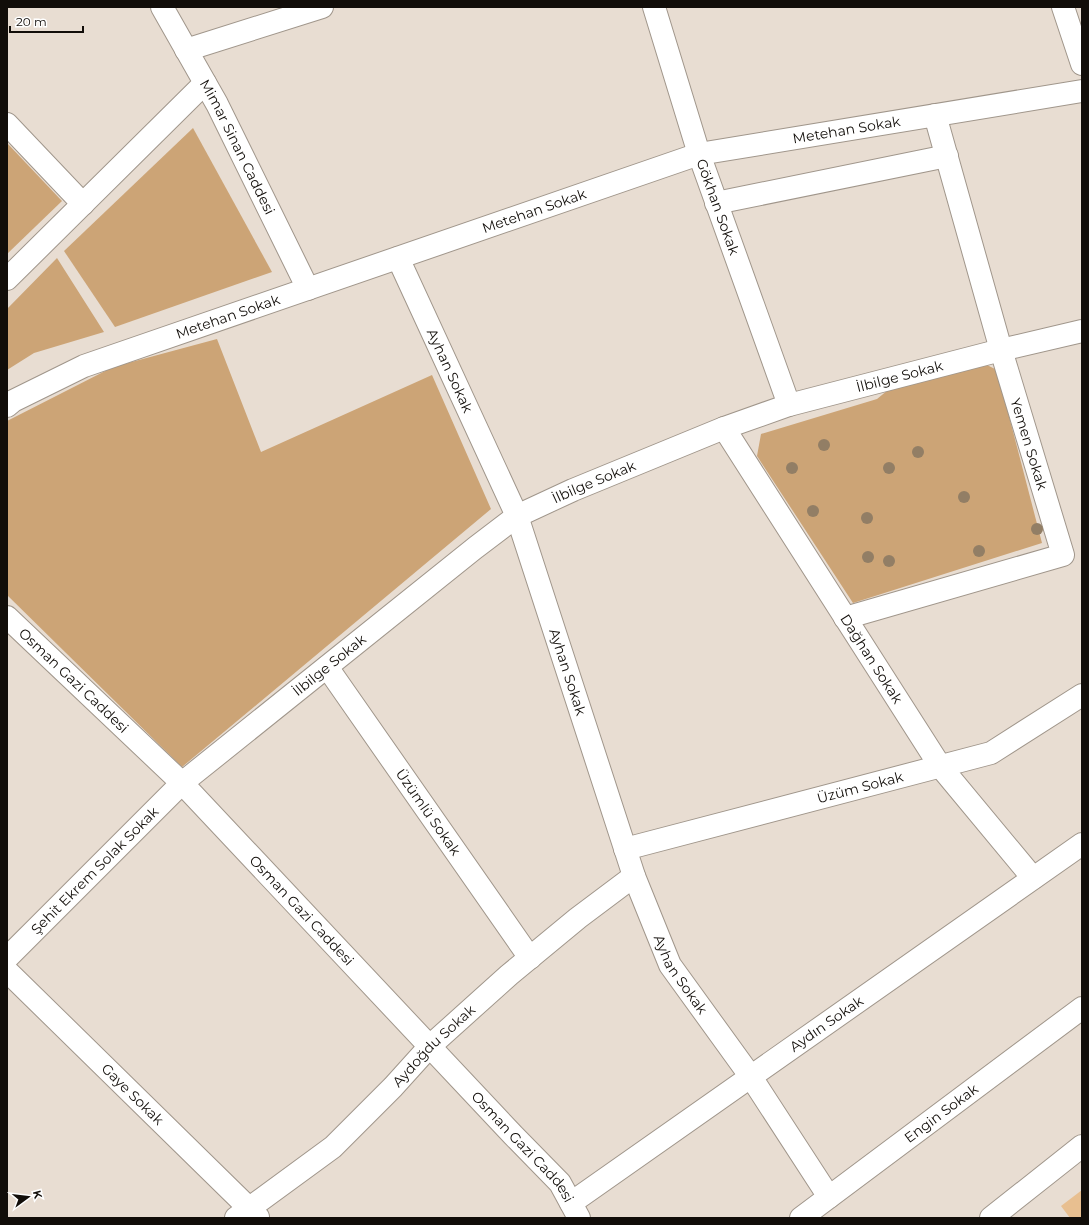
<svg xmlns="http://www.w3.org/2000/svg" width="1089" height="1225" font-family="Montserrat,sans-serif">
  <style>
    .green { fill: #cca476 }
    .building { fill: #e8bf90 }
    .lines { fill: none; stroke-linecap: round; stroke-linejoin: round }
    .minor-casing { stroke: #a0968b; stroke-width: 24 }
    .minor { stroke: #fff; stroke-width: 22 }
    .tree { fill: #927e65 }
    .labels { text-anchor: middle; stroke-width: 4; stroke-linejoin: round; paint-order: stroke }
    .street-label { font-size: 14px; fill: #110d09; stroke: #fff }
  </style>
  <rect width="100%" height="100%" fill="#e8ddd2"/>
  <g class="green">
    <polygon points="193,128 272,272 115,327 64,251"/>
    <polygon points="7,143 62,201 7,254"/>
    <polygon points="57,258 104,332 34,353 7,370 7,309"/>
    <polygon points="217,339 261,452 432,375 491,509 182,767 7,595 7,421 113,367"/>
    <polygon points="983,363 997,370 1042,543 853,603 757,456 761,434 877,399 888,390"/>
  </g>
  <polygon class="building" points="1082,1190 1082,1218 1070,1218 1061,1206"/>
  <g class="lines">
    <g class="minor-casing">
      <g id="minor">
        <path id="s1" d="M 162,7 L 217,104 L 308,289"/>
        <path id="s2" d="M 654,7 L 699,154 L 789,405"/>
        <polyline points="1063,7 1082,64"/>
        <polyline points="186,50 322,7"/>
        <polyline points="7,124 83,204"/>
        <polyline points="716,203 947,156"/>
        <path id="s3" d="M 398,258 L 517,516 L 634,876 L 670,965 L 751,1077 L 829,1197"/>
        <polyline points="7,279 205,83"/>
        <path id="s4" d="M 7,406 L 13,401 L 84,366 L 699,154 L 1082,91"/>
        <path id="s5" d="M 724,428 L 940,766 L 1033,878"/>
        <path id="s6" d="M 7,617 L 182,783 L 513,1135 L 560,1183 L 579,1218"/>
        <polyline points="845,618 1063,555 1001,350 935,115"/>
        <path id="s7" d="M 327,667 L 530,958"/>
        <path id="s8" d="M 625,849 L 991,753 L 1082,695"/>
        <path id="s9" d="M 7,958 L 182,783 L 475,548 L 517,516 L 573,490 L 724,428 L 789,405 L 1001,350 L 1082,331"/>
        <path id="s10" d="M 7,971 L 258,1217"/>
        <path id="s11" d="M 571,1203 L 1082,844"/>
        <path id="s12" d="M 236,1218 L 333,1147 L 393,1087 L 430,1046 L 509,975 L 578,918 L 634,876"/>
        <path id="s13" d="M 801,1218 L 1082,1008"/>
        <polyline points="991,1218 1082,1146"/>
      </g>
    </g>
    <use href="#minor" class="minor"/>
  </g>
  <g class="tree">
    <circle cx="824" cy="445" r="6"/>
    <circle cx="918" cy="452" r="6"/>
    <circle cx="792" cy="468" r="6"/>
    <circle cx="889" cy="468" r="6"/>
    <circle cx="964" cy="497" r="6"/>
    <circle cx="813" cy="511" r="6"/>
    <circle cx="867" cy="518" r="6"/>
    <circle cx="1037" cy="529" r="6"/>
    <circle cx="979" cy="551" r="6"/>
    <circle cx="868" cy="557" r="6"/>
    <circle cx="889" cy="561" r="6"/>
  </g>
  <g class="labels">
    <g class="street-label">
      <text dy="5" stroke="none"><textPath href="#s4" startOffset="887">Metehan Sokak</textPath></text>
      <text dy="5" stroke="none"><textPath href="#s1" startOffset="159">Mimar Sinan Caddesi</textPath></text>
      <text dy="5" stroke="none"><textPath href="#s2" startOffset="210">Gökhan Sokak</textPath></text>
      <text dy="5" stroke="none"><textPath href="#s4" startOffset="563">Metehan Sokak</textPath></text>
      <text dy="5" stroke="none"><textPath href="#s4" startOffset="239">Metehan Sokak</textPath></text>
      <text dy="5" stroke="none"><textPath href="#s3" startOffset="124">Ayhan Sokak</textPath></text>
      <text dy="5" stroke="none"><textPath href="#s9" startOffset="1084">İlbilge Sokak</textPath></text>
      <text transform="translate(1029 444) rotate(73)" y="5">Yemen Sokak</text>
      <text dy="5" stroke="none"><textPath href="#s9" startOffset="760">İlbilge Sokak</textPath></text>
      <text dy="5" stroke="none"><textPath href="#s5" startOffset="274">Dağhan Sokak</textPath></text>
      <text dy="5" stroke="none"><textPath href="#s9" startOffset="436">İlbilge Sokak</textPath></text>
      <text dy="5" stroke="none"><textPath href="#s3" startOffset="448">Ayhan Sokak</textPath></text>
      <text dy="5" stroke="none"><textPath href="#s6" startOffset="92">Osman Gazi Caddesi</textPath></text>
      <text dy="5" stroke="none"><textPath href="#s8" startOffset="243">Üzüm Sokak</textPath></text>
      <text dy="5" stroke="none"><textPath href="#s7" startOffset="177">Üzümlü Sokak</textPath></text>
      <text dy="5" stroke="none"><textPath href="#s9" startOffset="124">Şehit Ekrem Solak Sokak</textPath></text>
      <text dy="5" stroke="none"><textPath href="#s6" startOffset="416">Osman Gazi Caddesi</textPath></text>
      <text dy="5" stroke="none"><textPath href="#s3" startOffset="772">Ayhan Sokak</textPath></text>
      <text dy="5" stroke="none"><textPath href="#s11" startOffset="312">Aydın Sokak</textPath></text>
      <text dy="5" stroke="none"><textPath href="#s12" startOffset="263">Aydoğdu Sokak</textPath></text>
      <text dy="5" stroke="none"><textPath href="#s10" startOffset="176">Gaye Sokak</textPath></text>
      <text dy="5" stroke="none"><textPath href="#s13" startOffset="175">Engin Sokak</textPath></text>
      <text dy="5" stroke="none"><textPath href="#s6" startOffset="740">Osman Gazi Caddesi</textPath></text>
    </g>
  </g>
  <rect width="1089" height="1225" fill="none" stroke="#110d09" stroke-width="16"/>
  <g transform="translate(28 1197) rotate(75)" stroke="#ffffff" stroke-width="3" paint-order="stroke">
  <path d="M0-3L7 15L0 10L-7 15Z" fill="#110d09"/>
  <text y="-6" font-size="11" font-weight="bold" text-anchor="middle" fill="#110d09">K</text>
  </g>
  <path d="M10 26v6h73v-6" fill="none" stroke="#110d09" stroke-width="2"/>
  <text x="16" y="26" font-size="12" fill="#110d09" stroke="#ffffff" stroke-width="3" paint-order="stroke">20 m</text>
</svg>
